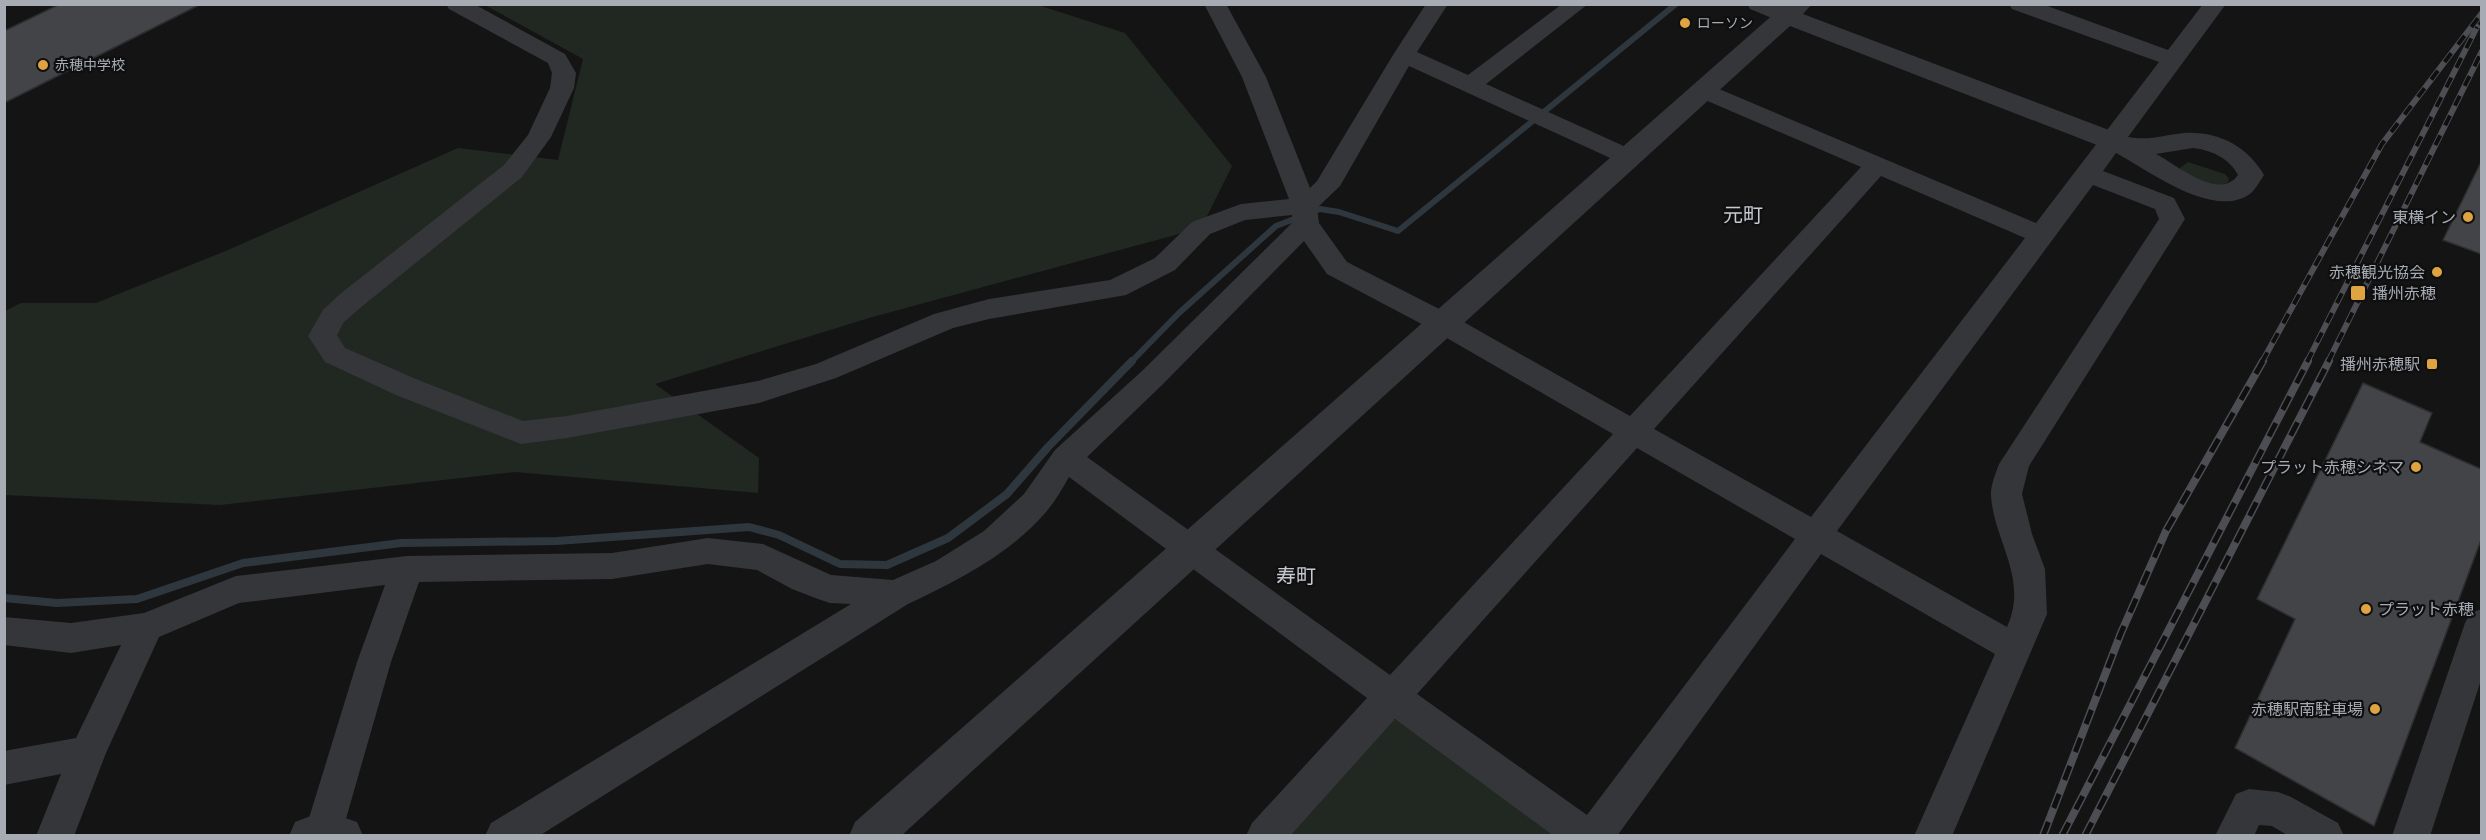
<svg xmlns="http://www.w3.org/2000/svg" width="2486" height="840" font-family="Quicksand,'Noto Sans JP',sans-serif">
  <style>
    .green { fill: #202821 }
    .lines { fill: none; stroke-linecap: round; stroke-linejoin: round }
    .stream-far1 { stroke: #2e373d; stroke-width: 6 }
    .stream { stroke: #2e373d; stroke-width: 8 }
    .building { fill: #434448; stroke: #2e2e31; stroke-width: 1.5 }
    .minor { fill: #35363a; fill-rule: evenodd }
    .tertiary { fill: #35363a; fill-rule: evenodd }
    .rail-far1-casing { stroke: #4c4e53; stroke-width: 6 }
    .rail-casing { stroke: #4c4e53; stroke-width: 8 }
    .rail-far1 { stroke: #0f0f10; stroke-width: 4; stroke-dasharray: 11; stroke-linecap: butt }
    .rail { stroke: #0f0f10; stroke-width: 5; stroke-dasharray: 15; stroke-linecap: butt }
    .poi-dot { fill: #dfa442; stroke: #0f0f10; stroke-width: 2 }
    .labels { text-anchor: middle; stroke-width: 4.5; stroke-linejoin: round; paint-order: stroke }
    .far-poi-label { font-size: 14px; fill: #a7acb4; stroke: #0f0f10; text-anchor: start }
    .poi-label { font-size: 16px; fill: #a7acb4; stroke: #0f0f10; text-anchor: end }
    .quarter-label { font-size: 20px; fill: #c7cad1; stroke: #0f0f10 }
  </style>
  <rect width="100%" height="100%" fill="#141415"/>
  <g class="green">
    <polygon points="485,5 1038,5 1125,33 1232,166 1201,228 869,318 655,384 759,458 758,493 515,472 220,505 5,495 5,311 21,303 96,303 228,250 458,148 558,160 583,59"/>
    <polygon points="2188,162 2225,174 2229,179 2228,182 2218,187 2185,175 2180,168"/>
    <polygon points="1384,720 1403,720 1563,836 1281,836"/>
  </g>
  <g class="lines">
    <polyline class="stream-far1" points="1131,362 1179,313 1276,226 1320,209 1339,212 1398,231 1676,4"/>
    <polyline class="stream" points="4,598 57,603 137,599 243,563 401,543 557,541 749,527 779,535 840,564 887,565 948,538 1007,494 1048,447 1132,361"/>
  </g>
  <g class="building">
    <polygon points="60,4 201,4 4,103 4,31"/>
    <polygon points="2481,162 2481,254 2443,240"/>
    <polygon points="2363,383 2432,413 2420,442 2481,469 2481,540 2374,826 2235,748 2295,619 2257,599"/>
  </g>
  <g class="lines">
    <g class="minor">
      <path d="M 446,4 L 474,4 L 565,54 L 576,73 L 574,88 L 551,137 L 522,177 L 360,308 L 343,323 L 337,335 L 345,348 L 416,379 L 523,421 L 567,416 L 758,381 L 816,364 L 934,314 L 989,299 L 1110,280 L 1155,258 L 1192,222 L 1241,204 L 1289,199 L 1242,77 L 1204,4 L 1226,4 L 1266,77 L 1310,188 L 1317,181 L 1393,55 L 1426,4 L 1448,4 L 1417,52 L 1468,75 L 1562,4 L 1588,4 L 1486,84 L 1637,152 L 1640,157 L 1637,162 L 1628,165 L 1619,162 L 1409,66 L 1340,186 L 1317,208 L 1319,223 L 1347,262 L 1453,316 L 1630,416 L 1861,167 L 1696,96 L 1692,91 L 1696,86 L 1704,84 L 1712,86 L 2036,223 L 2159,62 L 2012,9 L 2009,4 L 2042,4 L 2168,50 L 2203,4 L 2226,4 L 2128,137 C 2149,141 2164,135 2184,133 C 2218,131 2247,146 2264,175 C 2260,181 2255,190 2250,194 C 2213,220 2148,170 2116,153 L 2103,171 L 2174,198 L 2185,219 L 2029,466 L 2022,494 L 2032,534 L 2045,569 L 2047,614 L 1952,836 L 1914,836 L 1995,654 L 1821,554 L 1617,836 L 1554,836 L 1395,719 L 1290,836 L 1246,836 L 1252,823 L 1367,698 L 1069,477 C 1062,489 1055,502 1046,512 C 1009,555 958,580 908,604 L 539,836 L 485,836 L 491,823 L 851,604 L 830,603 L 818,599 L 792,589 L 757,570 L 708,564 L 612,579 L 419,582 L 391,662 L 341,836 L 307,836 L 305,831 L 357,662 L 385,585 L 239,603 L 159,637 L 106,753 L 74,836 L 36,836 L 61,774 L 4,785 L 4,751 L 76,738 L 121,645 L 71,653 L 4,645 L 4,617 L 71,623 L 144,613 L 236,576 L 407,556 L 612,553 L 708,538 L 763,544 L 831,575 L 893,580 L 936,561 L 984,531 L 1024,494 L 1055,450 L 1142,371 L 1293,222 L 1292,215 L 1245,220 L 1210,234 L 1175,270 L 1126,295 L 989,319 L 953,328 L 836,378 L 759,403 L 567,438 L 521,444 L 396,395 L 325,362 L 308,336 L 323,310 L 340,294 L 504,165 L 528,135 L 550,88 L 552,73 L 548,63 L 449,9 ZM 2193,148 C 2211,150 2229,158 2238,175 C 2219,202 2176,164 2156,154 ZM 1881,176 L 2025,238 L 1811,517 L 1654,429 ZM 2093,185 L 2155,209 L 2159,219 L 1999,464 C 1996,473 1990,486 1991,496 C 1994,541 2029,579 2007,627 L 1837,531 ZM 1304,241 L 1327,274 L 1433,330 L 1613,434 L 1390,675 L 1087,457 L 1162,385 ZM 1637,448 L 1795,539 L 1587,815 L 1417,694 Z"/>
      <path d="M 1747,4 C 1764,4 1788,1 1798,16 L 1795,21 L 1787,23 L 1779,21 L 1750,9 Z"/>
      <polygon points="2482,609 2482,677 2430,836 2392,836 2465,623 2470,613"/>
      <polygon points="2249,789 2278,792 2291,797 2338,823 2344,836 2289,836 2272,826 2259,825 2254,836 2215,836 2236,794"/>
    </g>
    <g class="tertiary">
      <polygon points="1785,4 1812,4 1803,14 2122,135 2126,141 2122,147 2112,149 2102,147 1790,26 901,836 849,836 855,822"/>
      <polygon points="324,811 357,822 363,836 289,836 295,822"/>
    </g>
    <g class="rail-far1-casing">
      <g id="rail-far1">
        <polyline points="2262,362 2382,144 2482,13"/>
        <polyline points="2307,362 2477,27"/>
        <polyline points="2328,362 2482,51"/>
      </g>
    </g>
    <g class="rail-casing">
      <g id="rail">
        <polyline points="2043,836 2121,633 2166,531 2263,361"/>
        <polyline points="2062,836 2308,361"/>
        <polyline points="2085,836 2329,361"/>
      </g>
    </g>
    <use href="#rail-far1" class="rail-far1"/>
    <use href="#rail" class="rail"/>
  </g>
  <g class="poi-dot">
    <circle cx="1685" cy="23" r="6"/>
    <circle cx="43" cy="65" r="6"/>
    <circle cx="2468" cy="217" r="6"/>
    <circle cx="2437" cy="272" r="6"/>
    <rect x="2350" y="285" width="16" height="16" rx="3"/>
    <rect x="2426" y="358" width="12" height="12" rx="3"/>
    <circle cx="2416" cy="467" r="6"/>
    <circle cx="2366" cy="609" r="6"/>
    <circle cx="2375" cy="709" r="6"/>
  </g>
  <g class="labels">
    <g class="far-poi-label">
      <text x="1697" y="28">ローソン</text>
      <text x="55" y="70">赤穂中学校</text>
    </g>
    <g class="poi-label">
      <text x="2456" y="223">東横イン</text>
      <text x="2425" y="278">赤穂観光協会</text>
      <text x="2372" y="299" text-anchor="start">播州赤穂</text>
      <text x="2420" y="370">播州赤穂駅</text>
      <text x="2404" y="473">プラット赤穂シネマ</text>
      <text x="2378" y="615" text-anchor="start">プラット赤穂</text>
      <text x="2363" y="715">赤穂駅南駐車場</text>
    </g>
    <g class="quarter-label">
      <text x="1743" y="222">元町</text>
      <text x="1296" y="583">寿町</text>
    </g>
  </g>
  <rect width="2486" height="840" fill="none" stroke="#a7acb4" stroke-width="12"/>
</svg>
